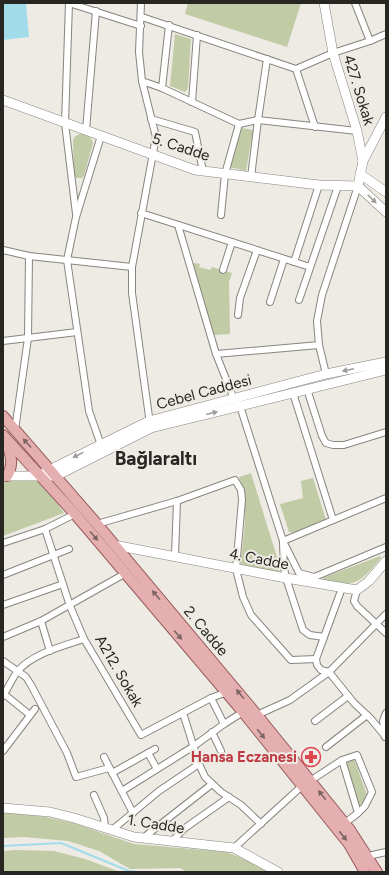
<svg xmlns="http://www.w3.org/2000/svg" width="389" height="875" font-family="Figtree,sans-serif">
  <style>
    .green { fill: #c1cba6 }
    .water { fill: #a2dcea }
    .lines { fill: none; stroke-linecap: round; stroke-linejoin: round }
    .stream { stroke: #a2dcea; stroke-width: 2 }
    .street-casing { stroke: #88847e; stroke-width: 8 }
    .secondary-casing { stroke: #88847e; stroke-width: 10 }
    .primary-casing { stroke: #975d5c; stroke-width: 12 }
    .street { stroke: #fff; stroke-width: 6 }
    .secondary { stroke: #fff; stroke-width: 9 }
    .primary { stroke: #e5afaf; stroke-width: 10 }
    .oneway { fill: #9e9d9c }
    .oneway2 { fill: #7c6462 }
    .labels { text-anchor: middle; stroke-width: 4; stroke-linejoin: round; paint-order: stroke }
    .street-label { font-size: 15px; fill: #272623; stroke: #eeeae4 }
    .health-label { font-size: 15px; font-weight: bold; fill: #be3a42; stroke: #eeeae4; text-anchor: end }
    .district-label { font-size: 19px; font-weight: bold; fill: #272623; stroke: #eeeae4 }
  </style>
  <rect width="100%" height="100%" fill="#eeeae4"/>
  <g class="green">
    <polygon points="188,3 301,3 287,47 185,14"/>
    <polygon points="175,34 191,39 188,88 185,92 170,86"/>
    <polygon points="242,128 253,130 246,171 229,167"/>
    <path d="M 83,134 L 91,138 L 93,143 L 84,176 L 82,178 L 76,178 L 74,175 L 73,140 C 75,135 78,134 83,134 Z"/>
    <polygon points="194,263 200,264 199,267 210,270 212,267 232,273 229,282 230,334 214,335 192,265"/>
    <path d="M 251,473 L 280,567 L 279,572 L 276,573 L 244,567 L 241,563 C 243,535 250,503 239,477 Z"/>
    <polygon points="3,476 39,476 64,513 3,536"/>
    <polygon points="313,478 326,520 293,533 289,532 280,504 303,498 301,481"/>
    <path d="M 380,556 L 381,558 C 373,567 363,582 350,583 C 342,584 332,581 324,580 L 323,578 Z"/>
    <polygon points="354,759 367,795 364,802 359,805 346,762"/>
    <polygon points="3,812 46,817 73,823 134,844 227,852 250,862 267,872 187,872 180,868 130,869 99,851 68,841 24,837 3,838"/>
    <polygon points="15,850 54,851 85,859 120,872 3,872 3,851"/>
  </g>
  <polygon class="water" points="3,3 26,3 29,37 3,40"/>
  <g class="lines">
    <polyline class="stream" points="3,846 61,843 129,871 139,872"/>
    <g class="street-casing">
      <g id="street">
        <polyline points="69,3 65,123 76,214"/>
        <polyline points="69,3 141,26"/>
        <polyline points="141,3 139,52 142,81 156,137 132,267 132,293 150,424"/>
        <polyline points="355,3 370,41"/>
        <polyline points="142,17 296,69 333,53 370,41 386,34"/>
        <polyline points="296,69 315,127"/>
        <polyline points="142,81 162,88 239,124 258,120 357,131"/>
        <polyline points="162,88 169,25"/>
        <polyline points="192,102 197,35"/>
        <polyline points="151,119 195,132 203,171"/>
        <polyline points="86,130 96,11"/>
        <polyline points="101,136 76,217 67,260 89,411 102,448"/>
        <polyline points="251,177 258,120 267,59"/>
        <polyline points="141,213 310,267"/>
        <polyline points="221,215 225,174 239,124"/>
        <polyline points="178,225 216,354 234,399 240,406 283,541 299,573 314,577"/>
        <polyline points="3,250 29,256 132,267"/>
        <polyline points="294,262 319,185"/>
        <polyline points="223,270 232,242"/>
        <polyline points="299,300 338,186"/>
        <polyline points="270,302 284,259"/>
        <polyline points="238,315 240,298 257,250"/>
        <polyline points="3,341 77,332"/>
        <polyline points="216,354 319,345"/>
        <polyline points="326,374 319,345 317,321 322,295 358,186"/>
        <polyline points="307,389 322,436 326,443 333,445 344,445 386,432"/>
        <polyline points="293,393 333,520"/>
        <polyline points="15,430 28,338 29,256"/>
        <polyline points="97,524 177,501 235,480 241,490 242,500 236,569 243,597 251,615 291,660 316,659"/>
        <polyline points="45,529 70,606 84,639 141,735 211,698 227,692"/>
        <polyline points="283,541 386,498"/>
        <polyline points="3,543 45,529 75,514"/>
        <polyline points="283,543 284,568 286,578 303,630 310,635 324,637"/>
        <polyline points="175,556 177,501"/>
        <polyline points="3,575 69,549"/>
        <polyline points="312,578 386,547"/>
        <polyline points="342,588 324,637 316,659 317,665 321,670 329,672 354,703 371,719 385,736"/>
        <polyline points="357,590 354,601 357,606 386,633"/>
        <polyline points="3,605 63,584"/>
        <polyline points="41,621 50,651"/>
        <polyline points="3,637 41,621 126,573"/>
        <polyline points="3,661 26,677 31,685 67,753 76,777 109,768"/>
        <polyline points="4,694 30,715"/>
        <path d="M 3,696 C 8,688 12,679 17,672 C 31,654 63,646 84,639"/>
        <polyline points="211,698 224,724"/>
        <polyline points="183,713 199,764 205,777 221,792 241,805 261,824"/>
        <polyline points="257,715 290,700 329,672 386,614"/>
        <polyline points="315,721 348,696"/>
        <polyline points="212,732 221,751"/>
        <polyline points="385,737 383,721 386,713"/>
        <polyline points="326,747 367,715"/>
        <polyline points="3,751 35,709"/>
        <polyline points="148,753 157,769"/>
        <polyline points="104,757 133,813"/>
        <polyline points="342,760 358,813 345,823"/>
        <polyline points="112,773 155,749"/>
        <polyline points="310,781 342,760 357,755 372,792 365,806 358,813"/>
        <polyline points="122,791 194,746 224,724 243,712"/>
        <polyline points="94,795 104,818 105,828"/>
        <polyline points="112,830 159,791 199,764"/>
        <polyline points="143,838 212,784"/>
        <polyline points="172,841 185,828 229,797"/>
        <polyline points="234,848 303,785"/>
        <polyline points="368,856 386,852"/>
      </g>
    </g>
    <g class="secondary-casing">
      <g id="secondary">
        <polyline points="324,3 333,53 357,131 363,161 358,186"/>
        <polyline points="3,100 195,170 319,185 358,186"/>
        <polyline points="363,161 386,117"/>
        <polyline points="360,174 386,192"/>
        <polyline points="358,186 386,212"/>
        <polyline points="45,472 149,421 326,374 386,362"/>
        <polyline points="3,476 56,476 151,428 386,370"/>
        <polyline points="114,545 286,578 357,590 369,581 386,561"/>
        <polyline points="3,808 50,812 74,818 134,837 234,848 278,872"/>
      </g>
    </g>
    <g class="primary-casing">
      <g id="primary">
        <polyline points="3,416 97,524 257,715 350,830 377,872"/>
        <polyline points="3,435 75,514 243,712 349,844 365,872"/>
        <path d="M 6,442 C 11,454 14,465 7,476"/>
      </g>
    </g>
    <use href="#street" class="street"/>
    <use href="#secondary" class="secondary"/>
    <use href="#primary" class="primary"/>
  </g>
  <defs><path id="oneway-solid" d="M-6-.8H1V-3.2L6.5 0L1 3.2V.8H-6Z"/></defs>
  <g class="oneway">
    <use href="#oneway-solid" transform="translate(372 199) rotate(43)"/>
    <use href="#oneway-solid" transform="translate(348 370) rotate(168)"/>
    <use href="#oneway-solid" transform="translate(212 413) rotate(-14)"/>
    <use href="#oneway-solid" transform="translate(78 455) rotate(154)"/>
  </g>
  <g class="oneway2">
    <use href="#oneway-solid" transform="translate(27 443) rotate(-132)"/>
    <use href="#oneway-solid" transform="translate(94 536) rotate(49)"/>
    <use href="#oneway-solid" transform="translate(156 595) rotate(-130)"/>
    <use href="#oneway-solid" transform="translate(178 635) rotate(50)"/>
    <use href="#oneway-solid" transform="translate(240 694) rotate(-130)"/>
    <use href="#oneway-solid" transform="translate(261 734) rotate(51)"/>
    <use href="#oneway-solid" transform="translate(322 795) rotate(-129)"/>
    <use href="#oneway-solid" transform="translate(343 836) rotate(52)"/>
  </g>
  <defs>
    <g id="pharmacy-ring" transform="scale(1)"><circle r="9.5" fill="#eeeae4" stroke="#e0444e" stroke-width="1.5"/><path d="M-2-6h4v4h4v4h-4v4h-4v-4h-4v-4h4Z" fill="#e0444e"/></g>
  </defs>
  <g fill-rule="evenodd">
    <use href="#pharmacy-ring" x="311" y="757"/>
  </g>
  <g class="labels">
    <g class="street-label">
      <text transform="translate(359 90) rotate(73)" y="5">427. Sokak</text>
      <text transform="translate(181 147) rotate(18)" y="5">5. Cadde</text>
      <text transform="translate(204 392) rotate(-15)" y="5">Cebel Caddesi</text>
      <text transform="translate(259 559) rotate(11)" y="5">4. Cadde</text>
      <text transform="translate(206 631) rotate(50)" y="5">2. Cadde</text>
      <text transform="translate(119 671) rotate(60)" y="5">A212. Sokak</text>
      <text transform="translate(156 824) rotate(9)" y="5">1. Cadde</text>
    </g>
    <g class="health-label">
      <text x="297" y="762">Hansa Eczanesi</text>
    </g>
    <g class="district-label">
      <text x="156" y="465">Bağlaraltı</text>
    </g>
  </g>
  <rect width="389" height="875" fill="none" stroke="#272623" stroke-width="8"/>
</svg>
